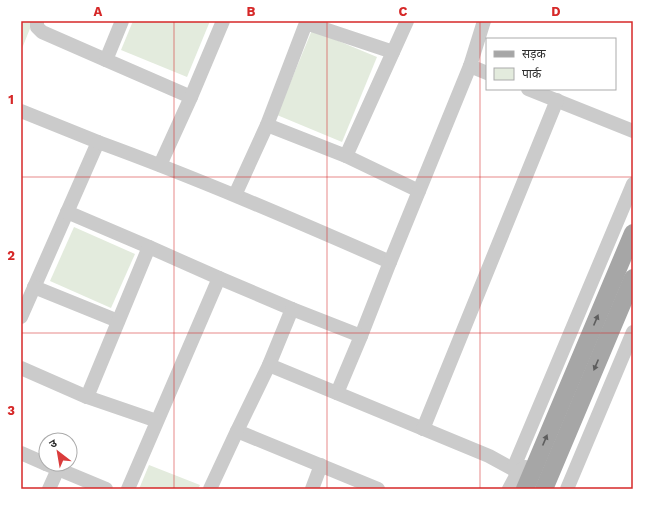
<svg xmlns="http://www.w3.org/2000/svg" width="654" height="510" font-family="'Work Sans','Noto Sans Devanagari',sans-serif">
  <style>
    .green { fill: #e3ebdd }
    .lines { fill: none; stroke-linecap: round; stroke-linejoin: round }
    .path { stroke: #cbcbcb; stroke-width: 2; stroke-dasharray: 2 2; stroke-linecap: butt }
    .minor { stroke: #cbcbcb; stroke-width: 14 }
    .major { stroke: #a6a6a6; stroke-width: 18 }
    .oneway { fill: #5e5e5e }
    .grid { fill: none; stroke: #d62828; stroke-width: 1; stroke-opacity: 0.55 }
    .neatline { fill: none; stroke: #d62828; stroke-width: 1.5 }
    .grid-label { font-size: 13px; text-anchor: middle; font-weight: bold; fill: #d62828 }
  </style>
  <rect width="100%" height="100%" fill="#fff"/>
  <g class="green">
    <polygon points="21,21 33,21 21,51"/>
    <polygon points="133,21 210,21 187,77 121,50"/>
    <polygon points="312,30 377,57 342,142 277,115"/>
    <polygon points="74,227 135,254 111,308 50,281"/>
    <polygon points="149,465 200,485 198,489 139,489"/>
  </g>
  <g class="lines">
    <polyline class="path" points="21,26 23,21"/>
    <g class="minor">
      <polyline points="37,21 37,27 42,32 106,60"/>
      <polyline points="122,21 106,60 191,97 160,165"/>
      <polyline points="470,66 487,73"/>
      <polyline points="528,89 633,131"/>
      <polyline points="191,97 223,21"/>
      <polyline points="21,111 98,142 21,317"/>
      <polyline points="267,125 306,23 393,52"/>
      <path d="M 98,142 C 197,178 294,220 390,262 L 361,336"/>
      <polyline points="346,156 419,191"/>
      <polyline points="235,195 267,125 346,156 407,21"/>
      <polyline points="67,212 149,247"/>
      <polyline points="390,262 470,66 484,21"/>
      <polyline points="219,278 292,309 269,365 237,431 378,489"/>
      <polyline points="34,287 118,321"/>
      <polyline points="292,309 361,336 337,393"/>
      <polyline points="269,365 489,456 518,472"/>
      <polyline points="21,368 87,397"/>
      <polyline points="423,429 557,100"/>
      <polyline points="21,453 46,464"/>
      <polyline points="46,464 106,489"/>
      <polyline points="513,469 633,184"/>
      <polyline points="49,489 58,469"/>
      <polyline points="128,489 219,278 149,247 87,397 157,421"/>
      <polyline points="210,489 237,431"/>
      <polyline points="312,489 321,465"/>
      <polyline points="509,489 518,472 525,467"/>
      <polyline points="567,489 633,332"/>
    </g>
    <g class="major">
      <polyline points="525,489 633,233"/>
      <polyline points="544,489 633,278"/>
    </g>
  </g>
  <defs><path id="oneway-solid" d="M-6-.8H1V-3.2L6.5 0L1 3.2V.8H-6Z"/></defs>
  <g class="oneway">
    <use href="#oneway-solid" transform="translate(596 320) rotate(-67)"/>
    <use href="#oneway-solid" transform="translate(596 365) rotate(113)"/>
    <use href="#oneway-solid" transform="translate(545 440) rotate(-67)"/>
  </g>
  <path class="grid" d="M 174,21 L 174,489M 327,21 L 327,489M 480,21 L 480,489M 21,177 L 633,177M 21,333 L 633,333"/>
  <rect width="654" height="510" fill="none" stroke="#ffffff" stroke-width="44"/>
  <rect x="486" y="38" width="130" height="52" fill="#ffffff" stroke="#ababab"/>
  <rect x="494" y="51" width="20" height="6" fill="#a6a6a6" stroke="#ababab"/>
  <text x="522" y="58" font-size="12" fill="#2e2e2e">सड़क</text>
  <rect x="494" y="68" width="20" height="12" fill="#e3ebdd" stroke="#ababab"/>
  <text x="522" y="78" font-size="12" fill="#2e2e2e">पार्क</text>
  <g transform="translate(58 452) rotate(329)"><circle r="19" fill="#ffffff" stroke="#ababab"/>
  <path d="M0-3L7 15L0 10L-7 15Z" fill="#da3c3c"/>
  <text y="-6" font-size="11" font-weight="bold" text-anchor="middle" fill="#2e2e2e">उ</text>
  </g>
  <rect x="22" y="22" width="610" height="466" class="neatline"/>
  <g class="grid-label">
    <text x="98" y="16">A</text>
    <text x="251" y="16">B</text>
    <text x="403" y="16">C</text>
    <text x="556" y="16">D</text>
    <text x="11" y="104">1</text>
    <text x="11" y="260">2</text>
    <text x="11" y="415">3</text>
  </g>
</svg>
